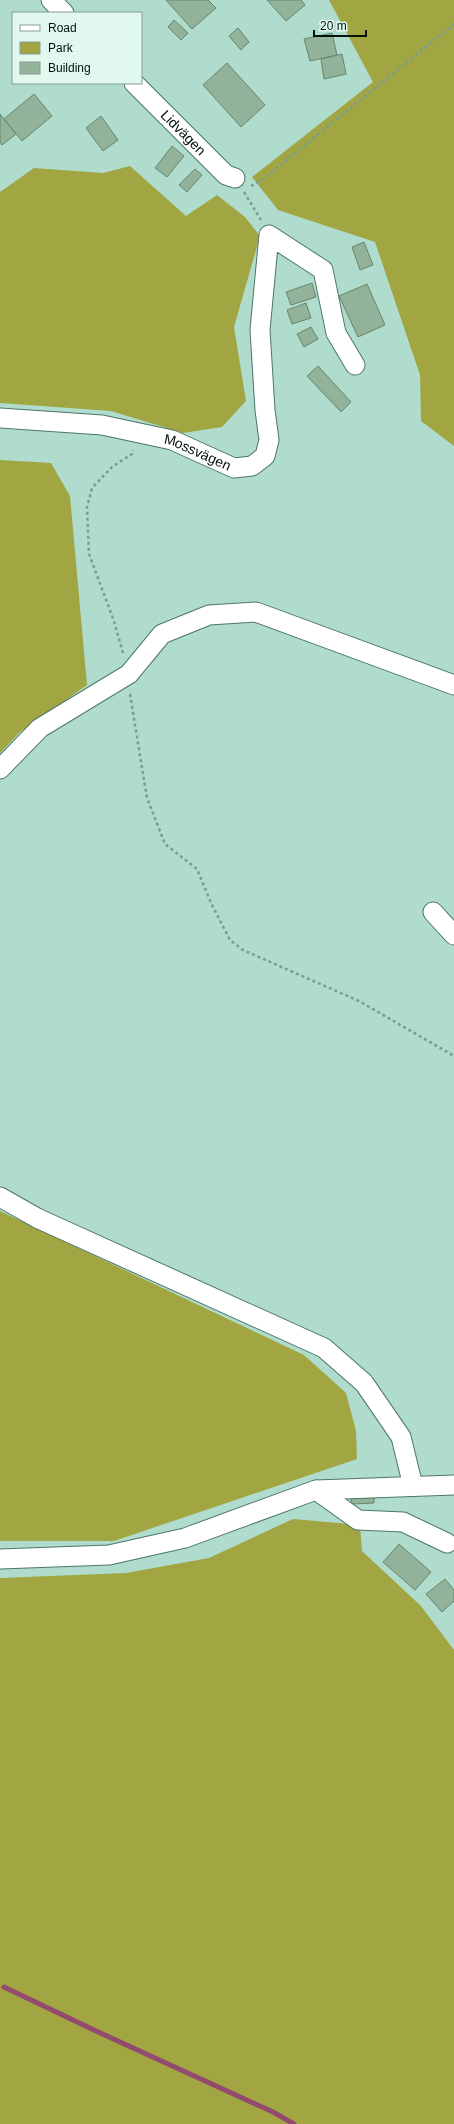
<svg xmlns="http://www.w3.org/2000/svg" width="454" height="2124" font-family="Helvetica,sans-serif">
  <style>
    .green { fill: #a1a643 }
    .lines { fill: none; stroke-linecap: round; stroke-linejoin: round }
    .stream { stroke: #924a6e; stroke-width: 5 }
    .building { fill: #92b39a; stroke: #67866e }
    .minor-casing { stroke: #4c7669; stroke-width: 21 }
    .path { stroke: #7a9d92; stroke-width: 2.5; stroke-dasharray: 3 3; stroke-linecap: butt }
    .minor { stroke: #fff; stroke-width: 19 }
    .labels { text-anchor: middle; stroke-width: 4; stroke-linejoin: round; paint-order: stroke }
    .street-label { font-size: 14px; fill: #03120d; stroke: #e1f8ef }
  </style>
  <rect width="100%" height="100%" fill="#afdccd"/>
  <g class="green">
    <polygon points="329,0 454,0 454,446 421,421 420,375 375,242 278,210 252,177 373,82"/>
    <polygon points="130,166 186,216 217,195 245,217 260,236 234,327 246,401 222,427 183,433 111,411 0,403 0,192 34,168 103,173"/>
    <polygon points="0,460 51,463 70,496 87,685 19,733 0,753"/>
    <polygon points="0,1211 304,1355 346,1393 356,1431 357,1459 114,1541 0,1541"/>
    <polygon points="293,1519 360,1525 362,1551 421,1606 454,1650 454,2124 0,2124 0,1578 126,1573 209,1558"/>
  </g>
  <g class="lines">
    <polyline class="stream" points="4,1987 96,2031 273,2112 294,2124"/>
  </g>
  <g class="building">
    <polygon points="166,0 208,0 216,8 192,29"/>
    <polygon points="267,0 301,0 305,5 286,21"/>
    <polygon points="174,20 188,33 181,40 168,27"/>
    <polygon points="238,28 249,42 241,50 229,36"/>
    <polygon points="332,33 337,55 310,61 304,39"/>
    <polygon points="342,54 346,74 324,79 321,59"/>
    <polygon points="227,63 265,105 241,127 203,85"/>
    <polygon points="34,94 52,116 22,141 4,119"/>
    <polygon points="0,114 16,134 2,145 0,142"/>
    <polygon points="101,116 118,140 103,151 86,128"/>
    <polygon points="172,146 184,156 167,177 155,168"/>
    <polygon points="195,169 202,175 187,192 179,185"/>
    <polygon points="364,242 373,265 360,270 352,247"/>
    <polygon points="312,283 316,297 291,305 286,292"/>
    <polygon points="367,284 385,325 358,337 339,296"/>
    <polygon points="306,303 311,318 292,324 287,310"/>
    <polygon points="311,327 318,339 304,347 297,334"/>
    <polygon points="318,366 351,402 341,412 307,376"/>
    <polygon points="374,1497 374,1503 352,1504 351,1498"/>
    <polygon points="399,1544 431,1572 415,1590 383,1562"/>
    <polygon points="445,1579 454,1590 454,1601 442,1612 426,1594"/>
  </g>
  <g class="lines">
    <g class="minor-casing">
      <g id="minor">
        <polyline points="51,0 64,13"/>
        <path id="s1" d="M 134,83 L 226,175 L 235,178"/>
        <path id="s2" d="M 0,418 L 102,425 L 172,440 L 234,468 L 252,466 L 265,456 L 269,440 L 265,410 L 260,330 L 269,235 L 323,270 L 336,333 L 355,365"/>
        <polyline points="0,769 40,728 129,674 162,634 209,615 256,612 454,685"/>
        <polyline points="433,912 454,935"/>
        <polyline points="0,1197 37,1218 324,1348 364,1383 401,1437 413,1486"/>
        <polyline points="316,1490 358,1520 403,1522 447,1543"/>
        <polyline points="0,1559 109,1555 185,1538 316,1490 454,1485"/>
      </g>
    </g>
    <g class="path">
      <polyline points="251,186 262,180 454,24"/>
      <polyline points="244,192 261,220"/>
      <polyline points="123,653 114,621 89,554 87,507 92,488 112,467 132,454 133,450"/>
      <polyline points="130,694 147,798 165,844 197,869 211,903 230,940 243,950 359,1001 454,1056"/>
    </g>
    <use href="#minor" class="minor"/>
  </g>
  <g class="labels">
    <g class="street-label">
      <text dy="5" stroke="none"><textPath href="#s1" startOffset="70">Lidvägen</textPath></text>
      <text dy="5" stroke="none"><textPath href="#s2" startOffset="202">Mossvägen</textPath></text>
    </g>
  </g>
  <rect x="12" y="12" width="130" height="72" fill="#e1f8ef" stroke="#889c95"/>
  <rect x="20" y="25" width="20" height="6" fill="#ffffff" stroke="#889c95"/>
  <text x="48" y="32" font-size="12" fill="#03120d">Road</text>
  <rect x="20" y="42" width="20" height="12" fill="#a1a643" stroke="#889c95"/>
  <text x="48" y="52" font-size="12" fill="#03120d">Park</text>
  <rect x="20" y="62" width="20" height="12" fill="#92b39a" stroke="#889c95"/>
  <text x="48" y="72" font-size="12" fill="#03120d">Building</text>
  <path d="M314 30v6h52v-6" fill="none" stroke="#03120d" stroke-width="2"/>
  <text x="320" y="30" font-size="12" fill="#03120d" stroke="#e1f8ef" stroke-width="3" paint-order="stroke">20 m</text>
</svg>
